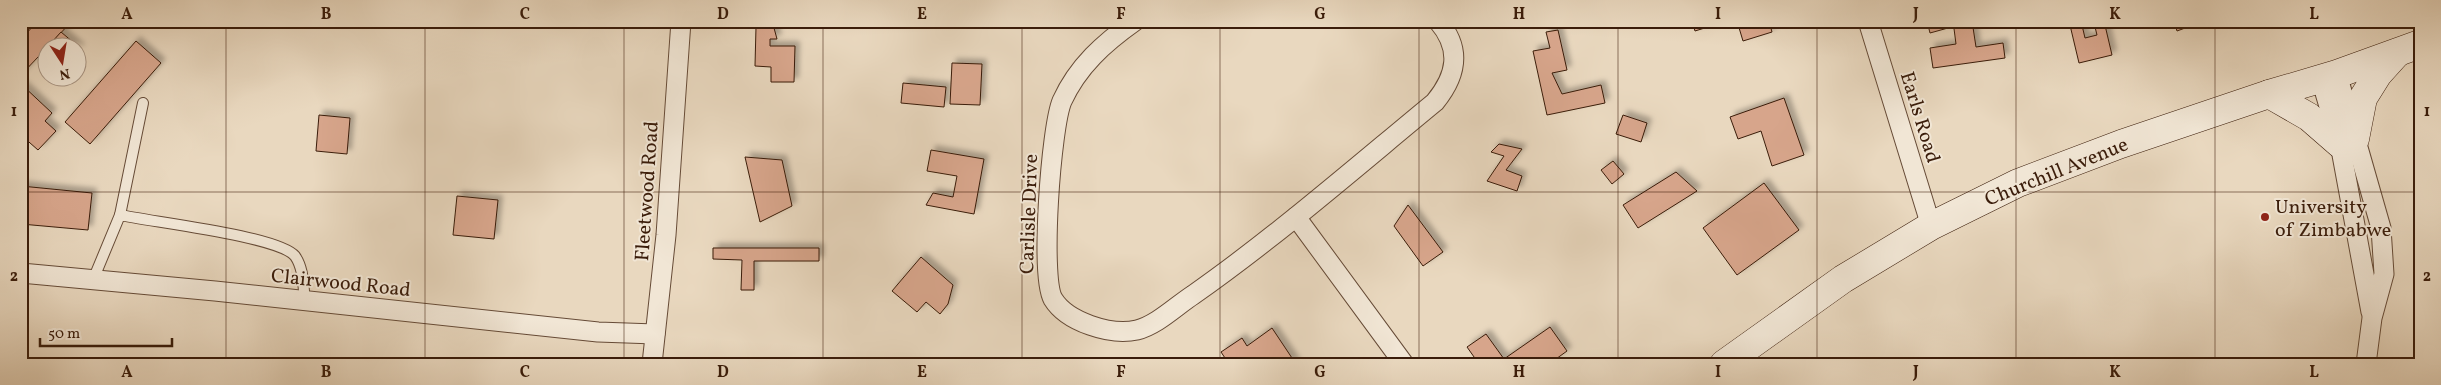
<svg xmlns="http://www.w3.org/2000/svg" width="2441" height="385" font-family="Vollkorn,serif">
  <style>
    .building { fill: #d7a58b; stroke: #3a1c0a; filter: url(#shadow) }
    .lines { fill: none; stroke-linecap: round; stroke-linejoin: round }
    .service-casing { stroke: #664b37; stroke-width: 12 }
    .minor-casing { stroke: #664b37; stroke-width: 21 }
    .secondary-casing { stroke: #3a1c0a; stroke-width: 29 }
    .service { stroke: #f1e6d5; stroke-width: 10 }
    .minor { stroke: #f1e6d5; stroke-width: 19 }
    .secondary { stroke: #f1e6d5; stroke-width: 28 }
    .grid { fill: none; stroke: #3a1c0a; stroke-width: 1; stroke-opacity: 0.55 }
    .poi-dot { fill: #8f2418; stroke: #f1e6d5; stroke-width: 2 }
    .labels { text-anchor: middle; stroke-width: 4; stroke-linejoin: round; paint-order: stroke }
    .street-label { font-size: 20px; fill: #3a1c0a; stroke: #f1e6d5 }
    .poi-label { font-size: 20px; fill: #3a1c0a; stroke: #f1e6d5; text-anchor: start }
    .neatline { fill: none; stroke: #3a1c0a; stroke-width: 2 }
    .grid-label { font-size: 16px; text-anchor: middle; font-weight: bold; fill: #3a1c0a }
  </style>
  <defs>
    <filter id="shadow"><feDropShadow dx="4.5" dy="-4.5" stdDeviation="2.5" flood-color="#0004"/></filter>
  </defs>
  <rect width="100%" height="100%" fill="#e9d8bf"/>
  <filter id="stains"><feTurbulence type="fractalNoise" baseFrequency=".004" numOctaves="4"/><feColorMatrix values="0 0 0 0 .2 0 0 0 0 .09 0 0 0 0 .02 0 0 0 .5 -.17"/></filter>
  <radialGradient id="worn" r=".72"><stop offset=".6" stop-color="#630" stop-opacity="0"/><stop offset="1" stop-color="#630" stop-opacity=".3"/></radialGradient>
  <g class="building">
    <polygon points="38,21 72,21 21,75 21,39"/>
    <polygon points="1692,21 1727,21 1695,31"/>
    <polygon points="1737,21 1769,21 1772,32 1743,41"/>
    <polygon points="1927,21 1946,21 1948,28 1930,33"/>
    <polygon points="1953,21 1972,21 1976,47 2003,43 2005,58 1933,68 1930,48 1956,44"/>
    <polygon points="2069,21 2081,21 2085,38 2097,35 2094,23 2104,21 2112,55 2079,63"/>
    <polygon points="2174,21 2204,21 2177,31"/>
    <polygon points="756,27 774,28 777,39 770,39 770,46 795,46 794,82 771,82 771,67 755,66"/>
    <polygon points="1558,30 1567,70 1552,73 1562,94 1601,85 1605,103 1547,115 1533,51 1550,48 1546,32"/>
    <polygon points="61,32 80,48 78,51 78,48 48,48 48,58 42,53"/>
    <polygon points="136,41 161,63 90,144 65,122"/>
    <polygon points="952,63 982,64 980,105 950,104"/>
    <polygon points="903,83 946,87 944,107 901,103"/>
    <polygon points="21,84 52,113 45,121 56,131 38,150 21,135"/>
    <polygon points="1784,98 1804,155 1772,166 1761,131 1738,139 1730,117"/>
    <polygon points="319,115 350,118 347,154 316,151"/>
    <polygon points="1623,115 1647,123 1641,142 1616,134"/>
    <polygon points="1499,144 1522,149 1506,170 1522,176 1517,191 1487,181 1504,156 1491,152"/>
    <polygon points="931,150 984,159 974,214 926,205 933,193 953,197 957,176 927,171"/>
    <polygon points="745,157 782,160 792,206 760,222"/>
    <polygon points="1613,161 1624,174 1612,184 1601,170"/>
    <polygon points="1676,172 1697,191 1638,228 1623,205"/>
    <polygon points="1764,183 1799,230 1737,275 1703,228"/>
    <polygon points="21,186 92,193 88,230 21,224"/>
    <polygon points="457,196 498,200 494,239 453,235"/>
    <polygon points="1408,205 1443,252 1423,266 1394,226"/>
    <polygon points="713,248 819,248 819,261 754,261 754,290 741,290 742,260 713,259"/>
    <polygon points="921,257 953,285 948,304 940,314 926,302 917,312 892,291"/>
    <polygon points="1550,327 1567,351 1549,364 1479,364 1467,347 1486,334 1504,359"/>
    <polygon points="1272,328 1296,364 1229,364 1221,352 1242,338 1247,346"/>
  </g>
  <g class="lines">
    <g class="service-casing">
      <g id="service">
        <polyline points="120,215 143,103"/>
        <path d="M 93,280 L 120,215 C 152,222 278,236 295,256 C 304,269 303,286 305,301"/>
      </g>
    </g>
    <g class="minor-casing">
      <g id="minor">
        <path d="M 1135,21 C 1104,43 1078,66 1062,101 C 1051,127 1040,276 1053,299 C 1067,322 1111,336 1137,330 C 1157,325 1176,306 1193,295 C 1277,236 1356,167 1435,102 C 1457,75 1462,49 1438,21"/>
        <polyline points="1868,21 1931,226"/>
        <polyline points="2337,74 2381,228 2384,274 2372,318 2366,364"/>
        <polyline points="2321,79 2340,144 2371,312"/>
        <polyline points="1296,217 1404,364"/>
        <polyline points="21,273 215,291 598,332 655,334"/>
        <polyline points="652,364 666,235 681,21"/>
      </g>
    </g>
    <g class="secondary-casing">
      <g id="secondary">
        <polyline points="2269,94 2309,117 2340,144"/>
        <polyline points="2355,139 2363,98 2378,74 2397,53"/>
        <polyline points="1724,364 1843,279 1931,226 2018,183 2121,144 2269,94 2337,74 2420,44"/>
      </g>
    </g>
    <use href="#service" class="service"/>
    <use href="#minor" class="minor"/>
    <use href="#secondary" class="secondary"/>
  </g>
  <path class="grid" d="M 226,21 L 226,364M 425,21 L 425,364M 624,21 L 624,364M 823,21 L 823,364M 1022,21 L 1022,364M 1220,21 L 1220,364M 1419,21 L 1419,364M 1618,21 L 1618,364M 1817,21 L 1817,364M 2016,21 L 2016,364M 2215,21 L 2215,364M 21,192 L 2420,192"/>
  <circle class="poi-dot" cx="2265" cy="217" r="5"/>
  <g class="labels">
    <g class="street-label">
      <text transform="translate(1921 117) rotate(73)" y="7">Earls Road</text>
      <text transform="translate(2056 171) rotate(-22)" y="7">Churchill Avenue</text>
      <text transform="translate(646 191) rotate(-86)" y="7">Fleetwood Road</text>
      <text transform="translate(1028 214) rotate(-88)" y="7">Carlisle Drive</text>
      <text transform="translate(341 282) rotate(6)" y="7">Clairwood Road</text>
    </g>
    <g class="poi-label">
      <text x="2275" y="213">University<tspan x="2275" dy="23">of Zimbabwe</tspan></text>
    </g>
  </g>
  <rect width="2441" height="385" fill="none" stroke="#e9d8bf" stroke-width="55"/>
  <g transform="translate(62 62) rotate(168)"><circle r="24" fill="#f1e6d5" stroke="#a89584"/>
  <path d="M0-4L9 19L0 12L-9 19Z" fill="#8f2418"/>
  <text y="-8" font-size="14" font-weight="bold" text-anchor="middle" fill="#3a1c0a">N</text>
  </g>
  <path d="M40 338v8h132v-8" fill="none" stroke="#3a1c0a" stroke-width="2.5"/>
  <text x="48" y="338" font-size="15" fill="#3a1c0a" stroke="#f1e6d5" stroke-width="4" paint-order="stroke">50 m</text>
  <rect x="28" y="28" width="2386" height="330" class="neatline"/>
  <g class="grid-label">
    <text x="127" y="19">A</text>
    <text x="326" y="19">B</text>
    <text x="525" y="19">C</text>
    <text x="723" y="19">D</text>
    <text x="922" y="19">E</text>
    <text x="1121" y="19">F</text>
    <text x="1320" y="19">G</text>
    <text x="1519" y="19">H</text>
    <text x="1718" y="19">I</text>
    <text x="1916" y="19">J</text>
    <text x="2115" y="19">K</text>
    <text x="2314" y="19">L</text>
    <text x="14" y="116">1</text>
    <text x="2427" y="116">1</text>
    <text x="14" y="281">2</text>
    <text x="2427" y="281">2</text>
    <text x="127" y="377">A</text>
    <text x="326" y="377">B</text>
    <text x="525" y="377">C</text>
    <text x="723" y="377">D</text>
    <text x="922" y="377">E</text>
    <text x="1121" y="377">F</text>
    <text x="1320" y="377">G</text>
    <text x="1519" y="377">H</text>
    <text x="1718" y="377">I</text>
    <text x="1916" y="377">J</text>
    <text x="2115" y="377">K</text>
    <text x="2314" y="377">L</text>
  </g>
  <rect width="100%" height="100%" filter="url(#stains)"/>
  <rect width="100%" height="100%" fill="url(#worn)"/>
</svg>
